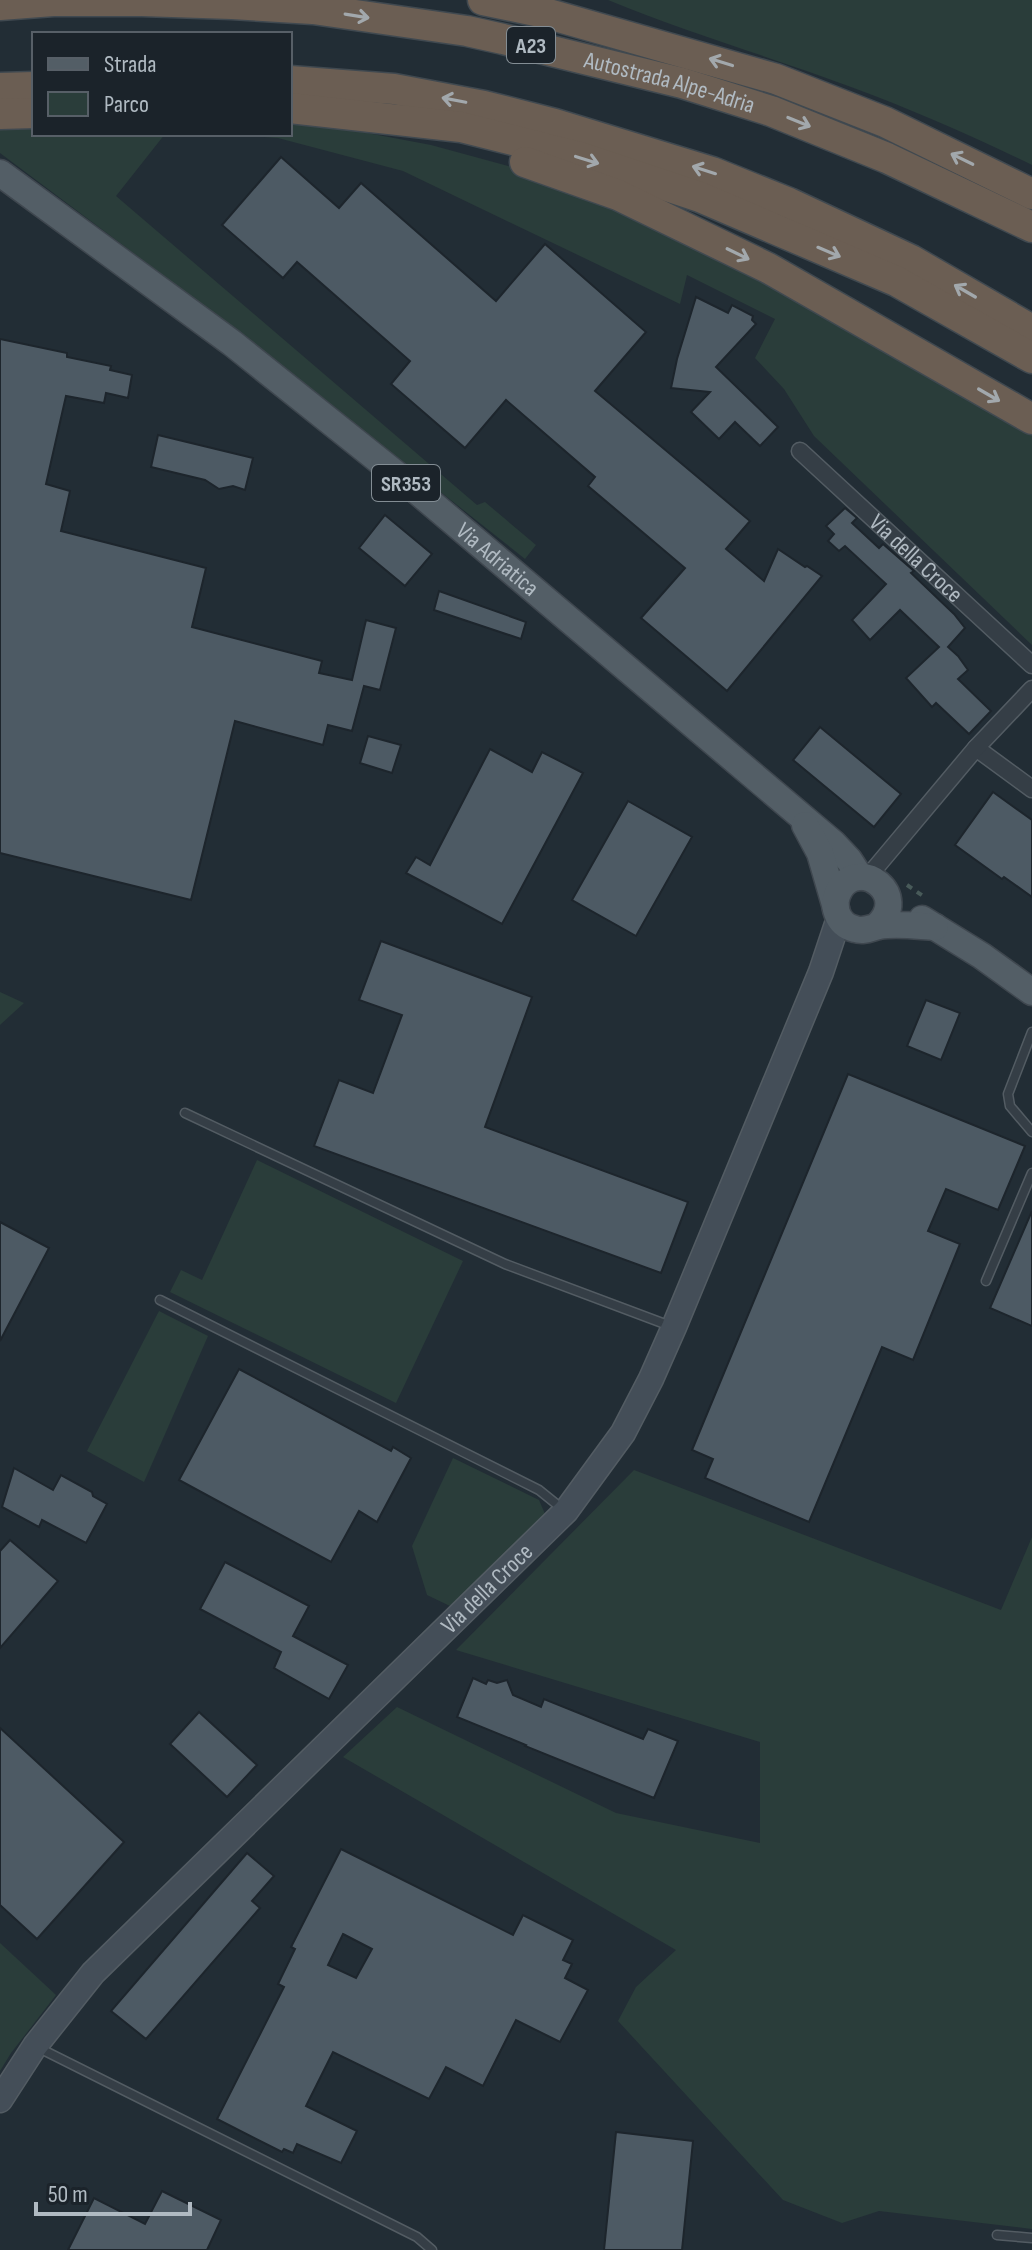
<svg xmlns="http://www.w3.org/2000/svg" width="1032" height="2250" font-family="'Sofia Sans Condensed',sans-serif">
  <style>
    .green { fill: #2a3d3a }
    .building { fill: #4d5a64; stroke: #1d252c; stroke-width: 2; fill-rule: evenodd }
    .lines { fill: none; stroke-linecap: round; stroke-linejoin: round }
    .lane-casing { stroke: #535c63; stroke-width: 11 }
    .street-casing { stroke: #535c63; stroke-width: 19 }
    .secondary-casing { stroke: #535c63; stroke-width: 27 }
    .primary-casing { stroke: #3f474f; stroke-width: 29 }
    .highway-casing { stroke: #404950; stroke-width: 33 }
    .path { stroke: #485a59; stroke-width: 4; stroke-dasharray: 6 6; stroke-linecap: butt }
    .lane { stroke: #353e46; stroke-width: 8 }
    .street { stroke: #353e46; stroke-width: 16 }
    .secondary { stroke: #444e58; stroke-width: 24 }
    .primary { stroke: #535e66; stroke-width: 26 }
    .highway { stroke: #6b5e53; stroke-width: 30 }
    .oneway { stroke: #a2a8ac }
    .labels { text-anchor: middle; stroke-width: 6; stroke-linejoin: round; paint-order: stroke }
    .shield { fill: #1b232a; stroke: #838d94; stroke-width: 2 }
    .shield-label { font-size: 22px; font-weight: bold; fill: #b0bac2 }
    .street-label { font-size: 24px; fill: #b0bac2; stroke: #1b232a }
  </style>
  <rect width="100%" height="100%" fill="#222d35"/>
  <g class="green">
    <path d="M 608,0 L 1032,0 L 1032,165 C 973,136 913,110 851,87 C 771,57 688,33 608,0 Z"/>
    <polygon points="290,123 341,128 431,145 526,171 589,193 767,279 1032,434 1032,645 814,436 784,389 755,358 775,319 687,275 680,304 403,171 278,138 221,134 290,134"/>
    <polygon points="34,124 34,134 165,134 116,196 477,505 485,502 536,545 525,559 244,336 0,153 0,125"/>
    <polygon points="0,992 24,1003 0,1025"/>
    <polygon points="257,1160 463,1261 396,1403 170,1292 181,1270 202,1280"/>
    <polygon points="159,1311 208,1336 144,1482 87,1451"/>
    <polygon points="453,1458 539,1500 545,1514 502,1558 450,1606 427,1595 412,1546"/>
    <polygon points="634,1470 1001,1610 1032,1537 1032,2229 879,2211 842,2223 783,2200 618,2021 636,1987 676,1950 343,1757 397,1707 616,1813 760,1843 760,1742 456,1650"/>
    <polygon points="0,1943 56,1995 11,2053 0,2071"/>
  </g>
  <g class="building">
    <polygon points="281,157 339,208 361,183 496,301 545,244 646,332 595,391 750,521 726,549 764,581 778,549 805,567 807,566 822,576 727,691 641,618 685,568 588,486 595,477 506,400 465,448 391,384 410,361 297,262 283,278 222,225"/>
    <polygon points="696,297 728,313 732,305 753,316 752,320 756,324 716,367 778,427 760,446 735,422 719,439 691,412 710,392 671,388 677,359"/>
    <polygon points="0,339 67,353 67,357 111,366 110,370 132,375 128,398 106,393 104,403 66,396 46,484 70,491 61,531 206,568 192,627 322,661 319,673 352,680 366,620 396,628 380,690 364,686 352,731 328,725 323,745 235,721 191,900 0,853"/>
    <polygon points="158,435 253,458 245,490 233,486 219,489 205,480 151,467"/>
    <polygon points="845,508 857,518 852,523 879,548 883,544 914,571 911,573 954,614 965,628 948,647 958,656 968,670 958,679 991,711 969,734 936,703 932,707 906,678 939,647 900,610 870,640 852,620 886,584 845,546 839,551 828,541 834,534 826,526"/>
    <polygon points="385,515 432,554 405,586 359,548"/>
    <polygon points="439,591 526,622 521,639 434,610"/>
    <polygon points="820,727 901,794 874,827 793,760"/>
    <polygon points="368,736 401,745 392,773 360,763"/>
    <polygon points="490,749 532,772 542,752 583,773 502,924 406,873 416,857 430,865"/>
    <polygon points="993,792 1032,820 1032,897 1004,877 1002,879 955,845"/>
    <polygon points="628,801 692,837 636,936 572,900"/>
    <polygon points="381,941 532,997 485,1127 688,1202 661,1273 314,1146 339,1080 373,1093 402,1015 359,1000"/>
    <polygon points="926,1000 960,1013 941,1060 907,1046"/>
    <polygon points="848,1074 1025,1146 998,1210 946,1189 928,1231 960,1244 913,1360 882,1347 809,1522 705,1478 713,1459 692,1450"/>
    <polygon points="1032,1211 1032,1326 990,1308"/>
    <polygon points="0,1222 49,1248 0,1341"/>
    <polygon points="239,1369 391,1451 393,1447 411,1458 377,1522 359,1511 331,1562 179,1480"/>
    <polygon points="14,1468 53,1490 61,1475 92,1492 93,1496 107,1504 86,1543 42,1520 39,1527 2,1507"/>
    <polygon points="10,1540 58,1581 0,1648 0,1551"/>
    <polygon points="225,1562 309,1606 293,1636 348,1665 329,1699 274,1668 281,1652 200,1609"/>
    <polygon points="473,1678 486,1684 488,1680 497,1683 507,1680 513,1695 541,1707 544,1699 643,1739 648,1729 678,1741 654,1798 525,1746 526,1745 457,1717"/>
    <polygon points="199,1712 257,1765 227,1797 170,1744"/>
    <polygon points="0,1728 124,1842 37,1939 0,1905"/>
    <path d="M 341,1849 L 513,1935 L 523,1915 L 573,1940 L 563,1960 L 572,1964 L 565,1978 L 588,1990 L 560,2042 L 516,2020 L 483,2086 L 446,2067 L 429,2099 L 333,2052 L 306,2106 L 357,2131 L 341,2163 L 297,2144 L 293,2153 L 284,2149 L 282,2152 L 217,2119 L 284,1987 L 278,1984 L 295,1949 L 291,1947 ZM 343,1934 L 372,1949 L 356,1978 L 328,1965 Z"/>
    <polygon points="247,1853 274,1876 252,1901 260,1908 146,2039 111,2011"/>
    <polygon points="616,2132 693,2141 682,2250 604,2250"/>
    <polygon points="162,2191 221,2220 207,2250 68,2250 94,2198 145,2224"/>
  </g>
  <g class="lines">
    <g class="lane-casing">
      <g id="lane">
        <polyline points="1032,1032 1008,1094 1010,1106 1032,1132"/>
        <polyline points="185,1113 505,1264 673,1327"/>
        <polyline points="986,1281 1032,1173"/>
        <polyline points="160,1300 539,1490 565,1511"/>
        <polyline points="39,2048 417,2237 432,2250"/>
        <polyline points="997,2235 1032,2238"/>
      </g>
    </g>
    <g class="street-casing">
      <g id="street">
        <path id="s1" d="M 800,451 L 1032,665"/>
        <polyline points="976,748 1032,789"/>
        <polyline points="867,878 976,748 1032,689"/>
      </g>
    </g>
    <g class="secondary-casing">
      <g id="secondary">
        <path id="s2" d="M 0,2100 L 35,2046 L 93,1973 L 566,1511 L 623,1433 L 651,1379 L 674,1327 L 821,972 L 839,918"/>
      </g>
    </g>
    <g class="primary-casing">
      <g id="primary">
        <path id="s3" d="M 0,173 L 232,343 L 411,486 L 833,843 L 849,860 L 860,877"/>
        <polyline points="805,825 820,853 836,908"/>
        <polyline points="922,919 982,956 1032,992"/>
        <path d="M 877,926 C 911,895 860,857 840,889 C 836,896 834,905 837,913 C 840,921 846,927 855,929 C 864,932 870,928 879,926 C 897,923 917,926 935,927"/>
      </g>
    </g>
    <g class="highway-casing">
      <g id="highway">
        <polyline points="483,0 545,13 776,79 885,122 1032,194"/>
        <path id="s4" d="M 0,5 L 53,1 L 142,1 L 232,4 L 313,9 L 467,31 L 503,39 L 682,83 L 771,111 L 887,158 L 1032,227"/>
        <polyline points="290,81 394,89 484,106 555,124 712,172 789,203 911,260 1032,330"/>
        <polyline points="0,88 34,87"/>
        <polyline points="290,108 461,127 580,157 700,197 896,281 1032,358"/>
        <polyline points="0,114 34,113"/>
        <polyline points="525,162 618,195 768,268 1032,419"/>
      </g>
    </g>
    <polyline class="path" points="907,885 923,896"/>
    <use href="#lane" class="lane"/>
    <use href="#street" class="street"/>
    <use href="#secondary" class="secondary"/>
    <use href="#primary" class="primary"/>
    <use href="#highway" class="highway"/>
  </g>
  <defs><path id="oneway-shaft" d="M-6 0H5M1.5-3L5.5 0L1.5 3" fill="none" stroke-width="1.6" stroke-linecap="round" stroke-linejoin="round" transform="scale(2)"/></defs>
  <g class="oneway">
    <use href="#oneway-shaft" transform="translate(357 16) rotate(9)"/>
    <use href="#oneway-shaft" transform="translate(721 62) rotate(-163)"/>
    <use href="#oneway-shaft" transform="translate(454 100) rotate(-169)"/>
    <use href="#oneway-shaft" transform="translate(799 122) rotate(22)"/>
    <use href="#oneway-shaft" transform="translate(962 159) rotate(-154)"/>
    <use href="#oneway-shaft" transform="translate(587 160) rotate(17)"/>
    <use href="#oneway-shaft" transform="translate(704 170) rotate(-162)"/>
    <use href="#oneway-shaft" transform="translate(829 252) rotate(23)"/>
    <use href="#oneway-shaft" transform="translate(738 254) rotate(26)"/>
    <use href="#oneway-shaft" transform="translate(965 291) rotate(-150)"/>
    <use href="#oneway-shaft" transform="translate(989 395) rotate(30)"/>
  </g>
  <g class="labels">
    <g class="shield">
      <rect x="507" y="27" width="48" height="36" rx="6"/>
      <rect x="372" y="465" width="68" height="36" rx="6"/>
    </g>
    <g class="shield-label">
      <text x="531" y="53">A23</text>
      <text x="406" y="491">SR353</text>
    </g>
    <g class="street-label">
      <text dy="8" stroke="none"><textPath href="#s4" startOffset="678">Autostrada Alpe-Adria</textPath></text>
      <text dy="8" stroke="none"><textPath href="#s1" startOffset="158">Via della Croce</textPath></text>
      <text dy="8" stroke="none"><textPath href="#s3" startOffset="630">Via Adriatica</textPath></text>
      <text dy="8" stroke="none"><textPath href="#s2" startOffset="708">Via della Croce</textPath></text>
    </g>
  </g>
  <rect x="32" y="32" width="260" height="104" fill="#1b232a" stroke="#575f67" stroke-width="2"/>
  <rect x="48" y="58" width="40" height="12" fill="#535e66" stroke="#575f67" stroke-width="2"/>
  <text x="104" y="72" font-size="24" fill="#b0bac2">Strada</text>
  <rect x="48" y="92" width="40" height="24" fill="#2a3d3a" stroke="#575f67" stroke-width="2"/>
  <text x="104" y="112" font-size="24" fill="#b0bac2">Parco</text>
  <path d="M36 2202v12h154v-12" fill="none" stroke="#b0bac2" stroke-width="4"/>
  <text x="48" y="2202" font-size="24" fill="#b0bac2" stroke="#1b232a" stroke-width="6" paint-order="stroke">50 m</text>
</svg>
